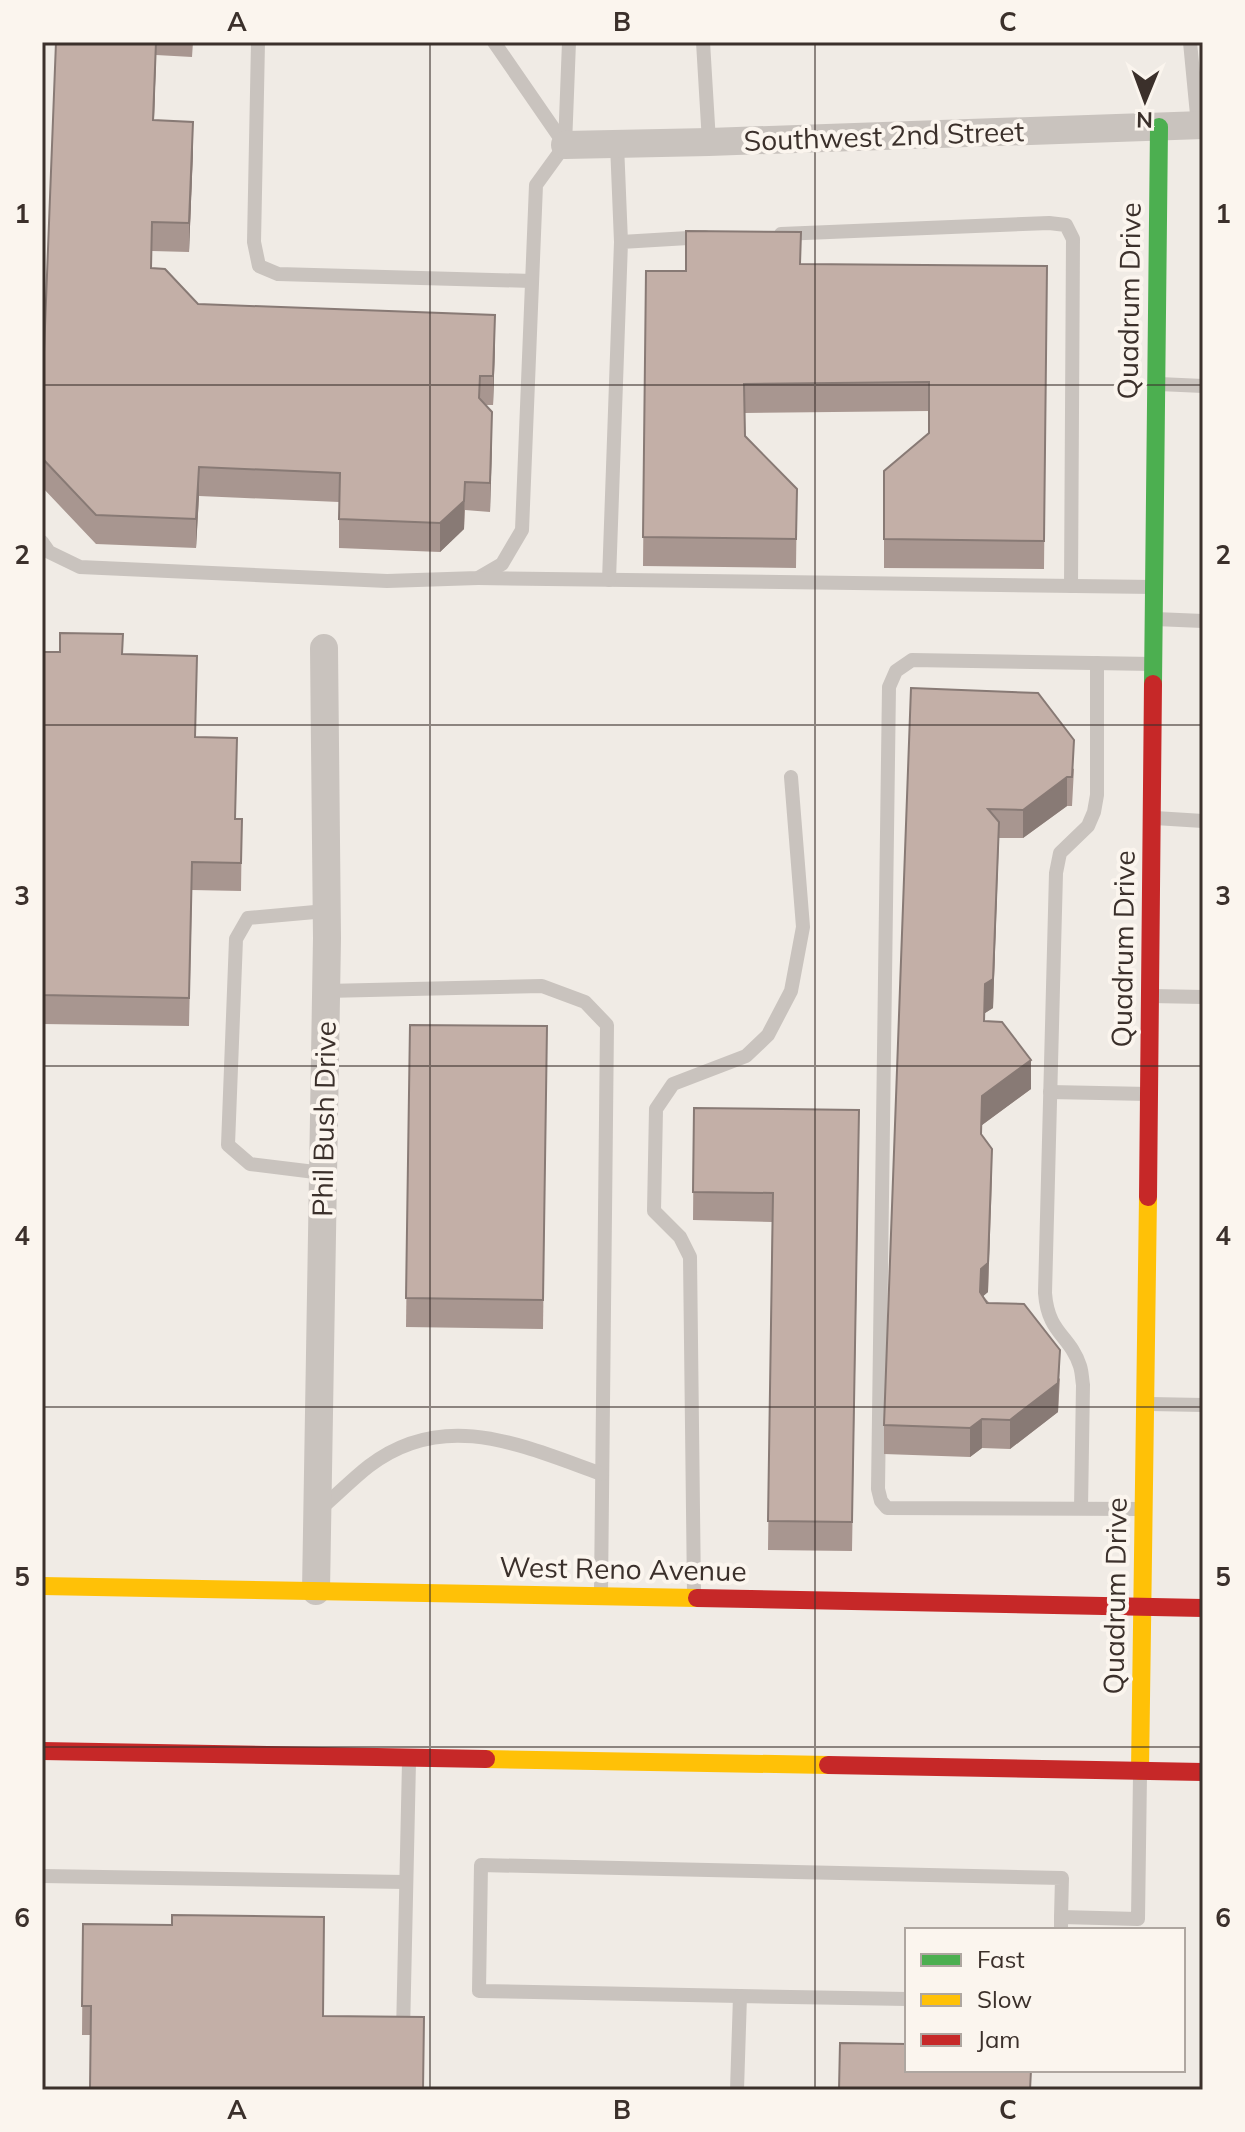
<svg xmlns="http://www.w3.org/2000/svg" width="1245" height="2132" font-family="Mulish,sans-serif">
  <style>
    .lines { fill: none; stroke-linecap: round; stroke-linejoin: round }
    .lane { stroke: #c9c3be; stroke-width: 14 }
    .street { stroke: #c9c3be; stroke-width: 28 }
    .fast { stroke: #4caf50; stroke-width: 18 }
    .slow { stroke: #ffc107; stroke-width: 18 }
    .jam { stroke: #c62828; stroke-width: 18 }
    .wall { fill: #a89690 }
    .shaded-wall { fill: #887a75 }
    .building { fill: #c3afa7; stroke: #887a75; stroke-width: 2 }
    .grid { fill: none; stroke: #3b302b; stroke-width: 2; stroke-opacity: 0.55 }
    .labels { text-anchor: middle; stroke-width: 8; stroke-linejoin: round; paint-order: stroke }
    .street-label { font-size: 28px; fill: #3b302b; stroke: #fbf5ee }
    .neatline { fill: none; stroke: #3b302b; stroke-width: 3 }
    .grid-label { font-size: 26px; text-anchor: middle; font-weight: bold; fill: #3b302b }
  </style>
  <rect width="100%" height="100%" fill="#f0ebe5"/>
  <g class="lines">
    <g class="lane">
      <polyline points="258,42 254,242 259,266 278,274 532,281"/>
      <polyline points="494,42 565,145"/>
      <polyline points="703,42 709,142"/>
      <polyline points="1190,42 1198,125"/>
      <polyline points="617,144 621,242"/>
      <polyline points="781,234 1049,223 1066,225 1073,239 1071,586"/>
      <polyline points="1159,384 1203,386"/>
      <polyline points="42,542 49,552 80,567 387,581 478,578 502,564 522,530 536,185 565,145 569,42"/>
      <polyline points="478,578 1154,587"/>
      <polyline points="609,580 621,242 705,237"/>
      <polyline points="1155,619 1203,621"/>
      <polyline points="1155,818 1203,821"/>
      <polyline points="326,991 542,986 585,1002 607,1025 601,1591"/>
      <polyline points="1151,996 1203,997"/>
      <polyline points="1050,1092 1149,1094"/>
      <polyline points="323,1173 250,1164 228,1145 236,939 248,918 326,911"/>
      <polyline points="1150,1404 1203,1405"/>
      <path d="M 1081,1508 L 1083,1385 C 1082,1379 1082,1372 1080,1366 C 1070,1335 1048,1334 1045,1293 L 1056,873 L 1060,853 L 1088,826 L 1094,812 L 1097,795 L 1097,663"/>
      <polyline points="1141,1509 887,1508 881,1501 878,1489 889,687 896,671 912,660 1153,664"/>
      <path d="M 318,1511 C 335,1497 351,1480 369,1466 C 445,1408 523,1446 602,1474"/>
      <polyline points="694,1594 690,1257 680,1237 654,1211 656,1109 673,1084 746,1056 768,1035 791,991 803,927 791,777"/>
      <polyline points="42,1876 405,1882"/>
      <polyline points="1061,1930 1061,1917 1138,1919 1140,1775"/>
      <polyline points="740,1996 479,1991 481,1865 1062,1878 1061,1917"/>
      <polyline points="403,2033 409,1762"/>
      <polyline points="737,2090 740,1996 907,1999"/>
    </g>
    <g class="street">
      <polyline points="565,145 709,142 1203,125"/>
      <polyline points="316,1591 327,938 324,648"/>
    </g>
    <polyline class="fast" points="1153,684 1159,127"/>
    <g class="slow">
      <polyline points="42,1586 697,1598"/>
      <polyline points="486,1759 828,1765"/>
      <polyline points="1140,1771 1148,1197"/>
    </g>
    <g class="jam">
      <polyline points="1148,1197 1153,684"/>
      <polyline points="697,1598 1203,1608"/>
      <polyline points="42,1751 486,1759"/>
      <polyline points="828,1765 1203,1772"/>
    </g>
  </g>
  <g class="wall">
    <polygon points="56,42 193,42 192,57 156,55 154,120 193,151 189,252 152,251 152,268 198,304 495,344 493,405 486,405 492,441 490,512 465,510 464,529 440,552 339,548 339,502 199,496 196,548 96,544 42,487 42,404"/>
    <polygon points="801,264 1047,266 1044,569 884,568 884,471 929,433 929,411 744,413 745,436 797,489 796,568 643,566 646,271 686,271"/>
    <polygon points="42,652 123,654 196,737 236,819 242,819 241,891 192,890 189,1026 42,1024"/>
    <polygon points="911,688 1074,769 1072,806 1067,806 1023,838 999,838 993,1008 985,1013 985,1021 1031,1089 982,1125 982,1135 992,1178 988,1292 983,1296 1060,1379 1058,1412 1010,1449 982,1448 970,1457 884,1454 884,1425"/>
    <polygon points="410,1025 547,1026 543,1329 406,1327"/>
    <polygon points="694,1108 859,1139 852,1551 768,1550 772,1222 693,1220"/>
    <polygon points="324,1917 91,2035 82,2035 83,1924 172,1925"/>
  </g>
  <g class="shaded-wall">
    <polygon points="156,42 156,55 153,149 153,120"/>
    <polygon points="193,122 193,151 189,252 189,223"/>
    <polygon points="495,315 495,344 493,405 493,376"/>
    <polygon points="492,412 492,441 490,512 490,483"/>
    <polygon points="199,467 199,496 196,548 196,519"/>
    <polygon points="465,482 464,529 440,552 440,523"/>
    <polygon points="1067,777 1067,806 1023,838 1023,810"/>
    <polygon points="999,822 993,1008 985,1013 984,1050 985,984"/>
    <polygon points="1031,1060 1031,1089 982,1125 981,1163 982,1096"/>
    <polygon points="992,1149 988,1292 981,1298 980,1321 981,1269"/>
    <polygon points="1060,1350 1058,1412 1010,1449 1010,1420"/>
    <polygon points="982,1419 982,1448 970,1457 970,1428"/>
  </g>
  <g class="building">
    <polygon points="56,42 156,42 153,120 193,122 189,223 152,222 151,268 165,269 198,304 495,315 493,376 480,376 479,398 492,412 490,483 465,482 464,501 440,523 339,519 340,473 199,467 196,519 96,515 42,458 42,404"/>
    <polygon points="686,231 801,232 800,264 1047,266 1044,541 884,539 884,471 929,433 929,382 744,384 745,436 797,489 796,539 643,537 646,271 686,271"/>
    <polygon points="60,633 123,634 122,654 197,656 195,737 237,738 235,819 242,819 241,863 192,862 189,998 42,995 42,652 60,652"/>
    <polygon points="911,688 1038,693 1074,740 1072,777 1067,777 1023,810 988,809 999,822 993,979 985,984 984,1021 1002,1022 1031,1060 982,1096 981,1134 992,1149 988,1263 981,1269 980,1292 987,1303 1024,1304 1060,1350 1058,1383 1010,1420 982,1419 970,1428 884,1425"/>
    <polygon points="410,1025 547,1026 543,1300 406,1298"/>
    <polygon points="694,1108 859,1110 852,1522 768,1521 773,1193 693,1192"/>
    <polygon points="172,1915 324,1917 323,2016 424,2017 423,2090 90,2090 91,2006 82,2006 83,1924 172,1925"/>
    <polygon points="840,2043 907,2044 907,2070 1031,2070 1030,2090 839,2090"/>
  </g>
  <path class="grid" d="M 430,42 L 430,2090M 815,42 L 815,2090M 42,385 L 1203,385M 42,725 L 1203,725M 42,1066 L 1203,1066M 42,1407 L 1203,1407M 42,1747 L 1203,1747"/>
  <g class="labels">
    <g class="street-label">
      <text transform="translate(884 136) rotate(-2)" y="10">Southwest 2nd Street</text>
      <text transform="translate(1129 301) rotate(-89)" y="10">Quadrum Drive</text>
      <text transform="translate(1123 949) rotate(-89)" y="10">Quadrum Drive</text>
      <text transform="translate(324 1119) rotate(-89)" y="10">Phil Bush Drive</text>
      <text transform="translate(623 1569) rotate(1)" y="10">West Reno Avenue</text>
      <text transform="translate(1115 1596) rotate(-89)" y="10">Quadrum Drive</text>
    </g>
  </g>
  <rect width="1245" height="2132" fill="none" stroke="#fbf5ee" stroke-width="88"/>
  <rect x="905" y="1928" width="280" height="144" fill="#fbf5ee" stroke="#aea6a0" stroke-width="2"/>
  <rect x="921" y="1954" width="40" height="12" fill="#4caf50" stroke="#aea6a0" stroke-width="2"/>
  <text x="977" y="1968" font-size="24" fill="#3b302b">Fast</text>
  <rect x="921" y="1994" width="40" height="12" fill="#ffc107" stroke="#aea6a0" stroke-width="2"/>
  <text x="977" y="2008" font-size="24" fill="#3b302b">Slow</text>
  <rect x="921" y="2034" width="40" height="12" fill="#c62828" stroke="#aea6a0" stroke-width="2"/>
  <text x="977" y="2048" font-size="24" fill="#3b302b">Jam</text>
  <g transform="translate(1145 100) rotate(181)" stroke="#fbf5ee" stroke-width="6" paint-order="stroke">
  <path d="M0-6L14 30L0 20L-14 30Z" fill="#3b302b"/>
  <text y="-12" font-size="22" font-weight="bold" text-anchor="middle" fill="#3b302b">N</text>
  </g>
  <rect x="44" y="44" width="1157" height="2044" class="neatline"/>
  <g class="grid-label">
    <text x="237" y="31">A</text>
    <text x="622" y="31">B</text>
    <text x="1008" y="31">C</text>
    <text x="22" y="223">1</text>
    <text x="1223" y="223">1</text>
    <text x="22" y="564">2</text>
    <text x="1223" y="564">2</text>
    <text x="22" y="905">3</text>
    <text x="1223" y="905">3</text>
    <text x="22" y="1245">4</text>
    <text x="1223" y="1245">4</text>
    <text x="22" y="1586">5</text>
    <text x="1223" y="1586">5</text>
    <text x="22" y="1927">6</text>
    <text x="1223" y="1927">6</text>
    <text x="237" y="2119">A</text>
    <text x="622" y="2119">B</text>
    <text x="1008" y="2119">C</text>
  </g>
</svg>
